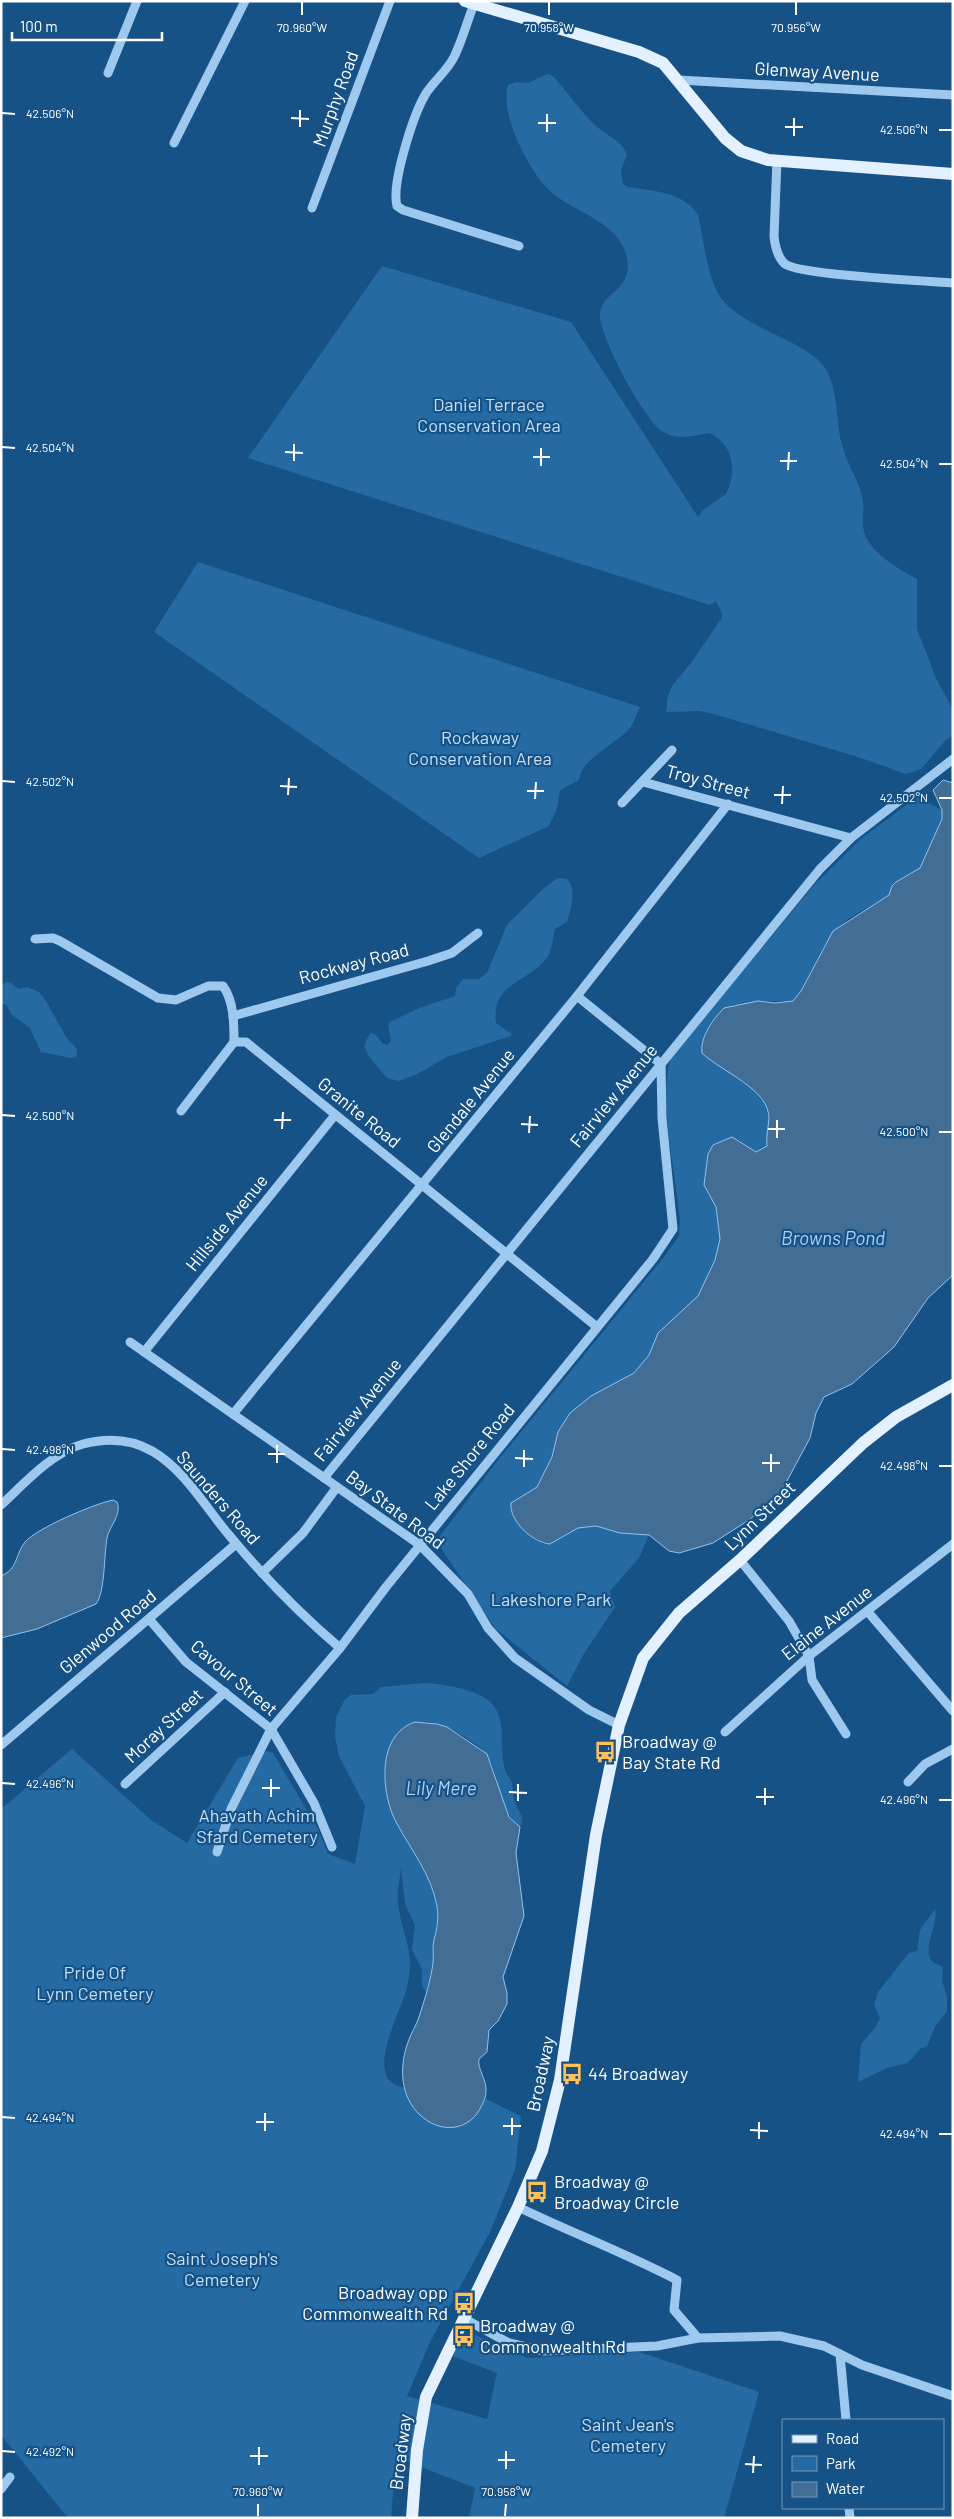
<svg xmlns="http://www.w3.org/2000/svg" width="954" height="2519" font-family="Barlow,sans-serif">
  <style>
    .green { fill: #266aa4 }
    .water { fill: #426e95; stroke: #8ec5f0 }
    .lines { fill: none; stroke-linecap: round; stroke-linejoin: round }
    .minor { stroke: #9cc9ed; stroke-width: 9 }
    .major { stroke: #e3f0ff; stroke-width: 12 }
    .ticks { fill: none; stroke: #fff; stroke-width: 2 }
    .labels { text-anchor: middle; stroke-width: 4.5; stroke-linejoin: round; paint-order: stroke }
    .street-label { font-size: 18px; fill: #fff; stroke: #175286 }
    .park-label { font-size: 18px; fill: #c2e0fa; stroke: #175286 }
    .poi-label { font-size: 18px; fill: #fff; stroke: #175286; text-anchor: start }
    .water-label { font-size: 19px; font-style: italic; fill: #a8d2f5; stroke: #175286 }
    .ticks-label { font-size: 12px; text-anchor: middle; fill: #fff; stroke: #175286; stroke-width: 4.5; stroke-linejoin: round; paint-order: stroke }
  </style>
  <rect width="100%" height="100%" fill="#175286"/>
  <g class="green">
    <path d="M 547,74 L 553,76 C 568,93 580,111 596,126 C 607,136 623,141 627,155 L 621,170 L 623,184 L 628,187 C 653,191 684,192 698,215 C 704,240 706,273 719,295 C 740,329 810,340 827,371 C 839,394 835,423 843,448 C 848,466 860,483 863,501 C 864,511 862,522 864,532 C 870,553 899,569 917,579 L 917,629 L 936,678 L 953,710 L 953,735 L 945,741 L 921,769 L 906,774 L 861,758 L 714,714 L 700,711 L 666,712 L 668,696 L 672,686 L 691,663 L 721,619 L 722,614 L 716,601 L 710,605 L 248,458 L 382,266 L 571,322 L 698,517 L 703,510 L 726,494 C 737,472 734,445 710,433 C 696,435 677,441 663,432 C 644,420 598,335 600,313 C 602,299 614,294 622,284 C 633,269 627,248 615,235 C 598,216 569,208 550,191 C 529,171 499,114 508,85 L 516,82 L 528,83 Z"/>
    <path d="M 198,562 L 640,707 C 637,713 634,722 630,728 C 616,745 582,757 579,780 L 560,790 L 557,809 L 549,826 L 479,858 L 154,632 Z"/>
    <path d="M 917,797 L 942,810 L 942,819 L 920,868 L 892,886 L 890,895 C 875,905 856,912 843,923 C 819,943 812,978 793,1001 L 758,1001 L 724,1008 C 713,1019 700,1037 702,1053 C 721,1066 770,1093 769,1119 C 768,1128 767,1137 767,1146 L 756,1152 L 737,1139 L 708,1154 L 705,1179 L 706,1190 L 716,1207 L 720,1239 L 715,1260 L 698,1297 L 658,1333 L 649,1355 L 634,1373 L 591,1396 L 570,1413 L 558,1432 L 552,1457 L 537,1487 L 511,1503 L 515,1519 L 533,1539 L 543,1544 L 550,1544 L 578,1528 L 589,1527 L 596,1526 L 620,1533 L 649,1535 L 639,1558 L 610,1591 L 615,1607 L 583,1655 L 567,1686 L 496,1629 L 436,1541 L 499,1459 L 665,1256 L 679,1236 L 680,1220 C 676,1176 658,1097 671,1058 L 815,884 L 861,839 Z"/>
    <path d="M 558,878 L 567,879 C 577,888 571,910 567,922 L 555,929 C 552,938 553,948 548,956 C 530,983 490,982 496,1023 L 512,1034 L 511,1036 L 447,1057 L 415,1075 L 399,1081 L 387,1078 L 370,1058 L 364,1046 L 370,1033 L 375,1034 L 383,1044 L 387,1045 L 391,1041 L 388,1026 L 390,1022 L 419,1008 L 455,996 L 456,988 L 463,979 L 479,979 L 487,973 L 507,925 L 544,888 Z"/>
    <polygon points="7,982 11,983 19,989 27,987 39,992 46,1001 66,1037 77,1049 76,1057 71,1058 41,1052 30,1028 11,1014 6,1004 1,1005 1,985"/>
    <path d="M 425,1683 C 443,1684 474,1689 488,1700 C 509,1717 498,1747 505,1769 C 506,1774 510,1778 512,1783 C 513,1789 513,1796 515,1802 C 518,1812 526,1817 520,1827 C 493,1806 503,1764 478,1746 C 459,1732 428,1712 405,1727 C 377,1746 382,1795 396,1822 C 410,1850 431,1874 437,1906 C 439,1918 436,1929 434,1940 C 432,1947 434,1955 433,1962 C 432,1972 428,1982 426,1992 L 422,1986 L 422,1969 L 412,1950 L 415,1925 L 405,1904 L 401,1868 C 400,1878 397,1891 398,1902 C 402,1940 417,1949 406,1991 C 401,2010 371,2065 391,2082 C 406,2094 440,2085 458,2089 C 478,2093 503,2108 521,2116 L 515,2170 L 490,2232 L 430,2342 L 407,2396 L 487,2419 L 497,2373 L 453,2356 L 459,2342 L 475,2335 L 527,2358 L 639,2352 L 759,2392 L 724,2518 L 469,2518 L 475,2488 L 396,2457 L 391,2518 L 68,2518 L 1,2435 L 1,1809 L 72,1749 L 151,1820 L 187,1843 L 238,1758 L 268,1751 L 273,1753 L 317,1827 L 328,1854 L 355,1864 L 365,1806 L 339,1756 L 335,1736 L 336,1717 L 345,1699 L 351,1695 L 373,1694 L 381,1687 Z"/>
    <path d="M 935,1909 C 939,1925 920,1951 933,1962 C 935,1964 940,1965 943,1967 L 942,1981 L 947,1996 L 947,2011 L 935,2027 L 927,2046 L 920,2049 L 908,2063 L 887,2068 L 858,2082 L 861,2044 L 875,2028 L 880,2018 L 874,2005 L 878,1992 L 909,1953 L 917,1951 L 920,1930 Z"/>
  </g>
  <g class="water">
    <path d="M 943,780 L 953,783 L 953,1275 L 928,1298 L 894,1347 L 852,1384 L 824,1397 L 816,1413 L 810,1438 L 781,1492 L 749,1520 L 713,1543 L 679,1553 L 669,1551 L 649,1535 L 620,1533 L 596,1526 L 578,1528 L 550,1544 C 533,1543 509,1521 511,1503 L 537,1487 L 552,1457 L 558,1432 L 570,1413 L 591,1396 L 634,1373 L 649,1355 L 658,1333 L 698,1296 L 715,1260 L 720,1239 L 716,1207 L 704,1185 L 708,1154 L 713,1145 L 732,1137 L 756,1152 L 767,1146 C 766,1137 768,1128 769,1119 C 770,1089 720,1071 702,1053 C 700,1037 713,1019 724,1008 L 758,1001 L 775,1003 L 793,1001 L 801,991 L 833,931 L 889,895 L 892,886 L 896,882 L 920,868 L 942,819 L 942,810 L 933,790 Z"/>
    <path d="M 113,1500 L 117,1502 C 122,1515 110,1525 107,1538 C 104,1555 105,1593 96,1604 L 37,1629 L 1,1638 L 1,1576 C 18,1569 15,1555 25,1542 C 37,1528 94,1504 113,1500 Z"/>
    <path d="M 415,1722 L 437,1724 L 447,1727 L 487,1754 L 509,1817 L 520,1827 L 516,1853 L 524,1916 L 503,1977 L 507,1993 L 507,2004 L 498,2021 L 489,2030 L 487,2052 L 479,2059 C 477,2069 487,2080 486,2091 C 486,2097 484,2101 482,2105 C 470,2132 440,2134 420,2115 C 401,2097 399,2070 407,2045 C 410,2034 417,2025 420,2014 C 425,1998 431,1979 433,1963 C 434,1955 432,1947 434,1940 C 437,1929 439,1918 437,1906 C 431,1874 411,1850 396,1822 C 381,1793 376,1735 415,1722 Z"/>
  </g>
  <g class="lines">
    <g class="minor">
      <path d="M 475,1 C 468,19 463,38 455,55 C 448,71 433,81 425,95 C 413,116 391,184 397,206 L 403,210 L 519,246"/>
      <polyline points="108,73 137,1"/>
      <polyline points="679,80 953,95"/>
      <polyline points="174,143 245,1"/>
      <path d="M 777,160 L 774,236 C 775,246 777,257 785,264 C 799,275 926,281 953,283"/>
      <polyline points="312,208 390,1"/>
      <polyline points="643,782 851,838"/>
      <polyline points="622,803 672,750"/>
      <path d="M 35,939 L 53,938 L 60,941 L 158,998 L 176,1000 L 208,986 L 223,986 C 234,1001 234,1024 234,1042 L 246,1042 L 597,1327"/>
      <polyline points="233,1016 428,961 452,953 478,933"/>
      <polyline points="181,1111 234,1042"/>
      <polyline points="130,1342 420,1545 468,1594 488,1628 515,1658 589,1710 619,1725"/>
      <polyline points="144,1352 335,1115"/>
      <polyline points="233,1414 577,996 728,804"/>
      <polyline points="324,1478 820,869 851,838 953,759"/>
      <path d="M 1,1505 C 25,1483 51,1453 83,1444 C 106,1438 131,1439 152,1451 C 185,1470 205,1507 229,1535 C 263,1576 299,1613 340,1648"/>
      <polyline points="740,1560 789,1621 809,1656 812,1680 846,1734"/>
      <polyline points="262,1573 303,1533 337,1487"/>
      <polyline points="868,1612 953,1711"/>
      <polyline points="149,1619 186,1662 271,1729 314,1803 332,1847"/>
      <polyline points="725,1732 809,1656 953,1544"/>
      <polyline points="1,1745 236,1544"/>
      <polyline points="908,1782 925,1764 953,1749"/>
      <polyline points="125,1784 225,1692"/>
      <polyline points="217,1852 231,1809 271,1729 340,1648 386,1587 653,1259 673,1229 662,1118 661,1064 577,996"/>
      <path d="M 518,2207 C 570,2232 625,2253 677,2280 L 674,2310 L 698,2338"/>
      <polyline points="463,2318 509,2343 544,2351 657,2346 698,2338 780,2336 824,2346 862,2365 953,2396"/>
      <polyline points="840,2354 846,2420"/>
      <polyline points="1,2489 10,2477"/>
      <polyline points="849,2508 850,2518"/>
    </g>
    <g class="major">
      <polyline points="465,1 639,52 663,63 725,138 741,151 768,160 953,174"/>
      <polyline points="412,2518 417,2450 426,2397 518,2207 542,2151 560,2080 596,1835 619,1725 643,1658 679,1613 740,1560 863,1443 896,1417 953,1385"/>
    </g>
  </g>
  <path class="ticks" d="M 302,15 L 302,2M 549,15 L 549,2M 796,15 L 796,2M 2,113 L 15,114M 291,118 L 309,119M 538,123 L 556,123M 300,127 L 300,110M 785,127 L 803,127M 939,130 L 952,130M 547,132 L 547,114M 794,136 L 794,118M 2,447 L 15,448M 285,452 L 303,453M 533,457 L 550,457M 294,461 L 294,444M 780,461 L 797,461M 939,464 L 952,464M 541,466 L 541,448M 788,470 L 789,452M 2,781 L 15,782M 280,786 L 297,787M 527,791 L 544,791M 288,795 L 289,778M 774,795 L 791,795M 939,798 L 952,798M 535,799 L 536,782M 782,804 L 783,786M 2,1115 L 15,1116M 274,1120 L 291,1120M 521,1124 L 538,1125M 282,1129 L 283,1112M 768,1129 L 785,1129M 939,1132 L 952,1132M 529,1133 L 530,1116M 777,1138 L 777,1120M 2,1449 L 15,1450M 268,1454 L 285,1454M 515,1458 L 533,1459M 277,1463 L 277,1445M 762,1463 L 780,1463M 939,1466 L 952,1466M 524,1467 L 524,1450M 771,1472 L 771,1454M 2,1783 L 15,1784M 262,1788 L 280,1788M 509,1792 L 527,1793M 271,1797 L 271,1779M 756,1797 L 774,1797M 939,1800 L 952,1800M 518,1801 L 518,1784M 765,1805 L 765,1788M 2,2117 L 15,2118M 256,2122 L 274,2122M 503,2126 L 521,2126M 750,2130 L 768,2131M 265,2131 L 265,2113M 939,2134 L 952,2134M 512,2135 L 512,2118M 759,2139 L 759,2122M 2,2451 L 15,2452M 250,2456 L 268,2456M 498,2460 L 515,2460M 745,2464 L 762,2465M 259,2465 L 259,2447M 506,2469 L 506,2451M 753,2473 L 754,2456M 258,2516 L 258,2504M 505,2516 L 506,2504"/>
  <defs>
    <g id="bus-bare" transform="scale(1.725)"><path d="M-5-6H5V4H4V6H2V4H-2V6H-4V4H-5ZM-3.5-4V0h7V-4ZM-3.5 1.2v1.5H-2V1.2ZM2 1.2v1.5H3.5V1.2Z" fill="#ffbf59" stroke="#175286" stroke-width="2.5" paint-order="stroke"/></g>
  </defs>
  <g fill-rule="evenodd">
    <use href="#bus-bare" x="605" y="1752"/>
    <use href="#bus-bare" x="572" y="2074"/>
    <use href="#bus-bare" x="537" y="2192"/>
    <use href="#bus-bare" x="464" y="2303"/>
    <use href="#bus-bare" x="464" y="2336"/>
  </g>
  <g class="labels">
    <g class="street-label">
      <text transform="translate(817 72) rotate(3)" y="6">Glenway Avenue</text>
      <text transform="translate(336 99) rotate(-70)" y="6">Murphy Road</text>
      <text transform="translate(708 782) rotate(15)" y="6">Troy Street</text>
      <text transform="translate(354 964) rotate(-15)" y="6">Rockway Road</text>
      <text transform="translate(614 1096) rotate(-51)" y="6">Fairview Avenue</text>
      <text transform="translate(471 1101) rotate(-51)" y="6">Glendale Avenue</text>
      <text transform="translate(359 1113) rotate(39)" y="6">Granite Road</text>
      <text transform="translate(227 1223) rotate(-51)" y="6">Hillside Avenue</text>
      <text transform="translate(358 1410) rotate(-51)" y="6">Fairview Avenue</text>
      <text transform="translate(470 1457) rotate(-51)" y="6">Lake Shore Road</text>
      <text transform="translate(218 1498) rotate(49)" y="6">Saunders Road</text>
      <text transform="translate(395 1510) rotate(37)" y="6">Bay State Road</text>
      <text transform="translate(760 1516) rotate(-44)" y="6">Lynn Street</text>
      <text transform="translate(827 1623) rotate(-38)" y="6">Elaine Avenue</text>
      <text transform="translate(108 1632) rotate(-40)" y="6">Glenwood Road</text>
      <text transform="translate(234 1678) rotate(40)" y="6">Cavour Street</text>
      <text transform="translate(164 1726) rotate(-43)" y="6">Moray Street</text>
      <text transform="translate(541 2074) rotate(-78)" y="6">Broadway</text>
      <text transform="translate(401 2452) rotate(-83)" y="6">Broadway</text>
    </g>
    <g class="park-label">
      <text x="489" y="411">Daniel Terrace<tspan x="489" dy="21">Conservation Area</tspan></text>
      <text x="480" y="744">Rockaway<tspan x="480" dy="21">Conservation Area</tspan></text>
      <text x="551" y="1606">Lakeshore Park</text>
      <text x="257" y="1822">Ahavath Achim<tspan x="257" dy="21">Sfard Cemetery</tspan></text>
      <text x="95" y="1979">Pride Of<tspan x="95" dy="21">Lynn Cemetery</tspan></text>
      <text x="222" y="2265">Saint Joseph's<tspan x="222" dy="21">Cemetery</tspan></text>
      <text x="628" y="2431">Saint Jean's<tspan x="628" dy="21">Cemetery</tspan></text>
    </g>
    <g class="poi-label">
      <text x="622" y="1748">Broadway @<tspan x="622" dy="21">Bay State Rd</tspan></text>
      <text x="588" y="2080">44 Broadway</text>
      <text x="554" y="2188">Broadway @<tspan x="554" dy="21">Broadway Circle</tspan></text>
      <text x="448" y="2299" text-anchor="end">Broadway opp<tspan x="448" dy="21">Commonwealth Rd</tspan></text>
      <text x="480" y="2332">Broadway @<tspan x="480" dy="21">Commonwealth Rd</tspan></text>
    </g>
    <g class="water-label">
      <text x="833" y="1245">Browns Pond</text>
      <text x="441" y="1795">Lily Mere</text>
    </g>
  </g>
  <g class="ticks-label">
    <text x="302" y="32">70.960°W</text>
    <text x="549" y="32">70.958°W</text>
    <text x="796" y="32">70.956°W</text>
    <text x="50" y="118">42.506°N</text>
    <text x="904" y="134">42.506°N</text>
    <text x="50" y="452">42.504°N</text>
    <text x="904" y="468">42.504°N</text>
    <text x="50" y="786">42.502°N</text>
    <text x="904" y="802">42.502°N</text>
    <text x="50" y="1120">42.500°N</text>
    <text x="904" y="1136">42.500°N</text>
    <text x="50" y="1454">42.498°N</text>
    <text x="904" y="1470">42.498°N</text>
    <text x="50" y="1788">42.496°N</text>
    <text x="904" y="1804">42.496°N</text>
    <text x="50" y="2122">42.494°N</text>
    <text x="904" y="2138">42.494°N</text>
    <text x="50" y="2456">42.492°N</text>
    <text x="258" y="2496">70.960°W</text>
    <text x="506" y="2496">70.958°W</text>
  </g>
  <rect width="954" height="2519" fill="none" stroke="#ffffff" stroke-width="5"/>
  <rect x="782" y="2419" width="162" height="90" fill="#175286" stroke="#7497b6"/>
  <rect x="792" y="2435" width="25" height="8" fill="#e3f0ff" stroke="#7497b6"/>
  <text x="826" y="2444" font-size="15" fill="#ffffff">Road</text>
  <rect x="792" y="2456" width="25" height="15" fill="#266aa4" stroke="#7497b6"/>
  <text x="826" y="2469" font-size="15" fill="#ffffff">Park</text>
  <rect x="792" y="2482" width="25" height="15" fill="#426e95" stroke="#7497b6"/>
  <text x="826" y="2494" font-size="15" fill="#ffffff">Water</text>
  <path d="M12 32v8h150v-8" fill="none" stroke="#ffffff" stroke-width="2.5"/>
  <text x="20" y="32" font-size="15" fill="#ffffff" stroke="#175286" stroke-width="4" paint-order="stroke">100 m</text>
</svg>
